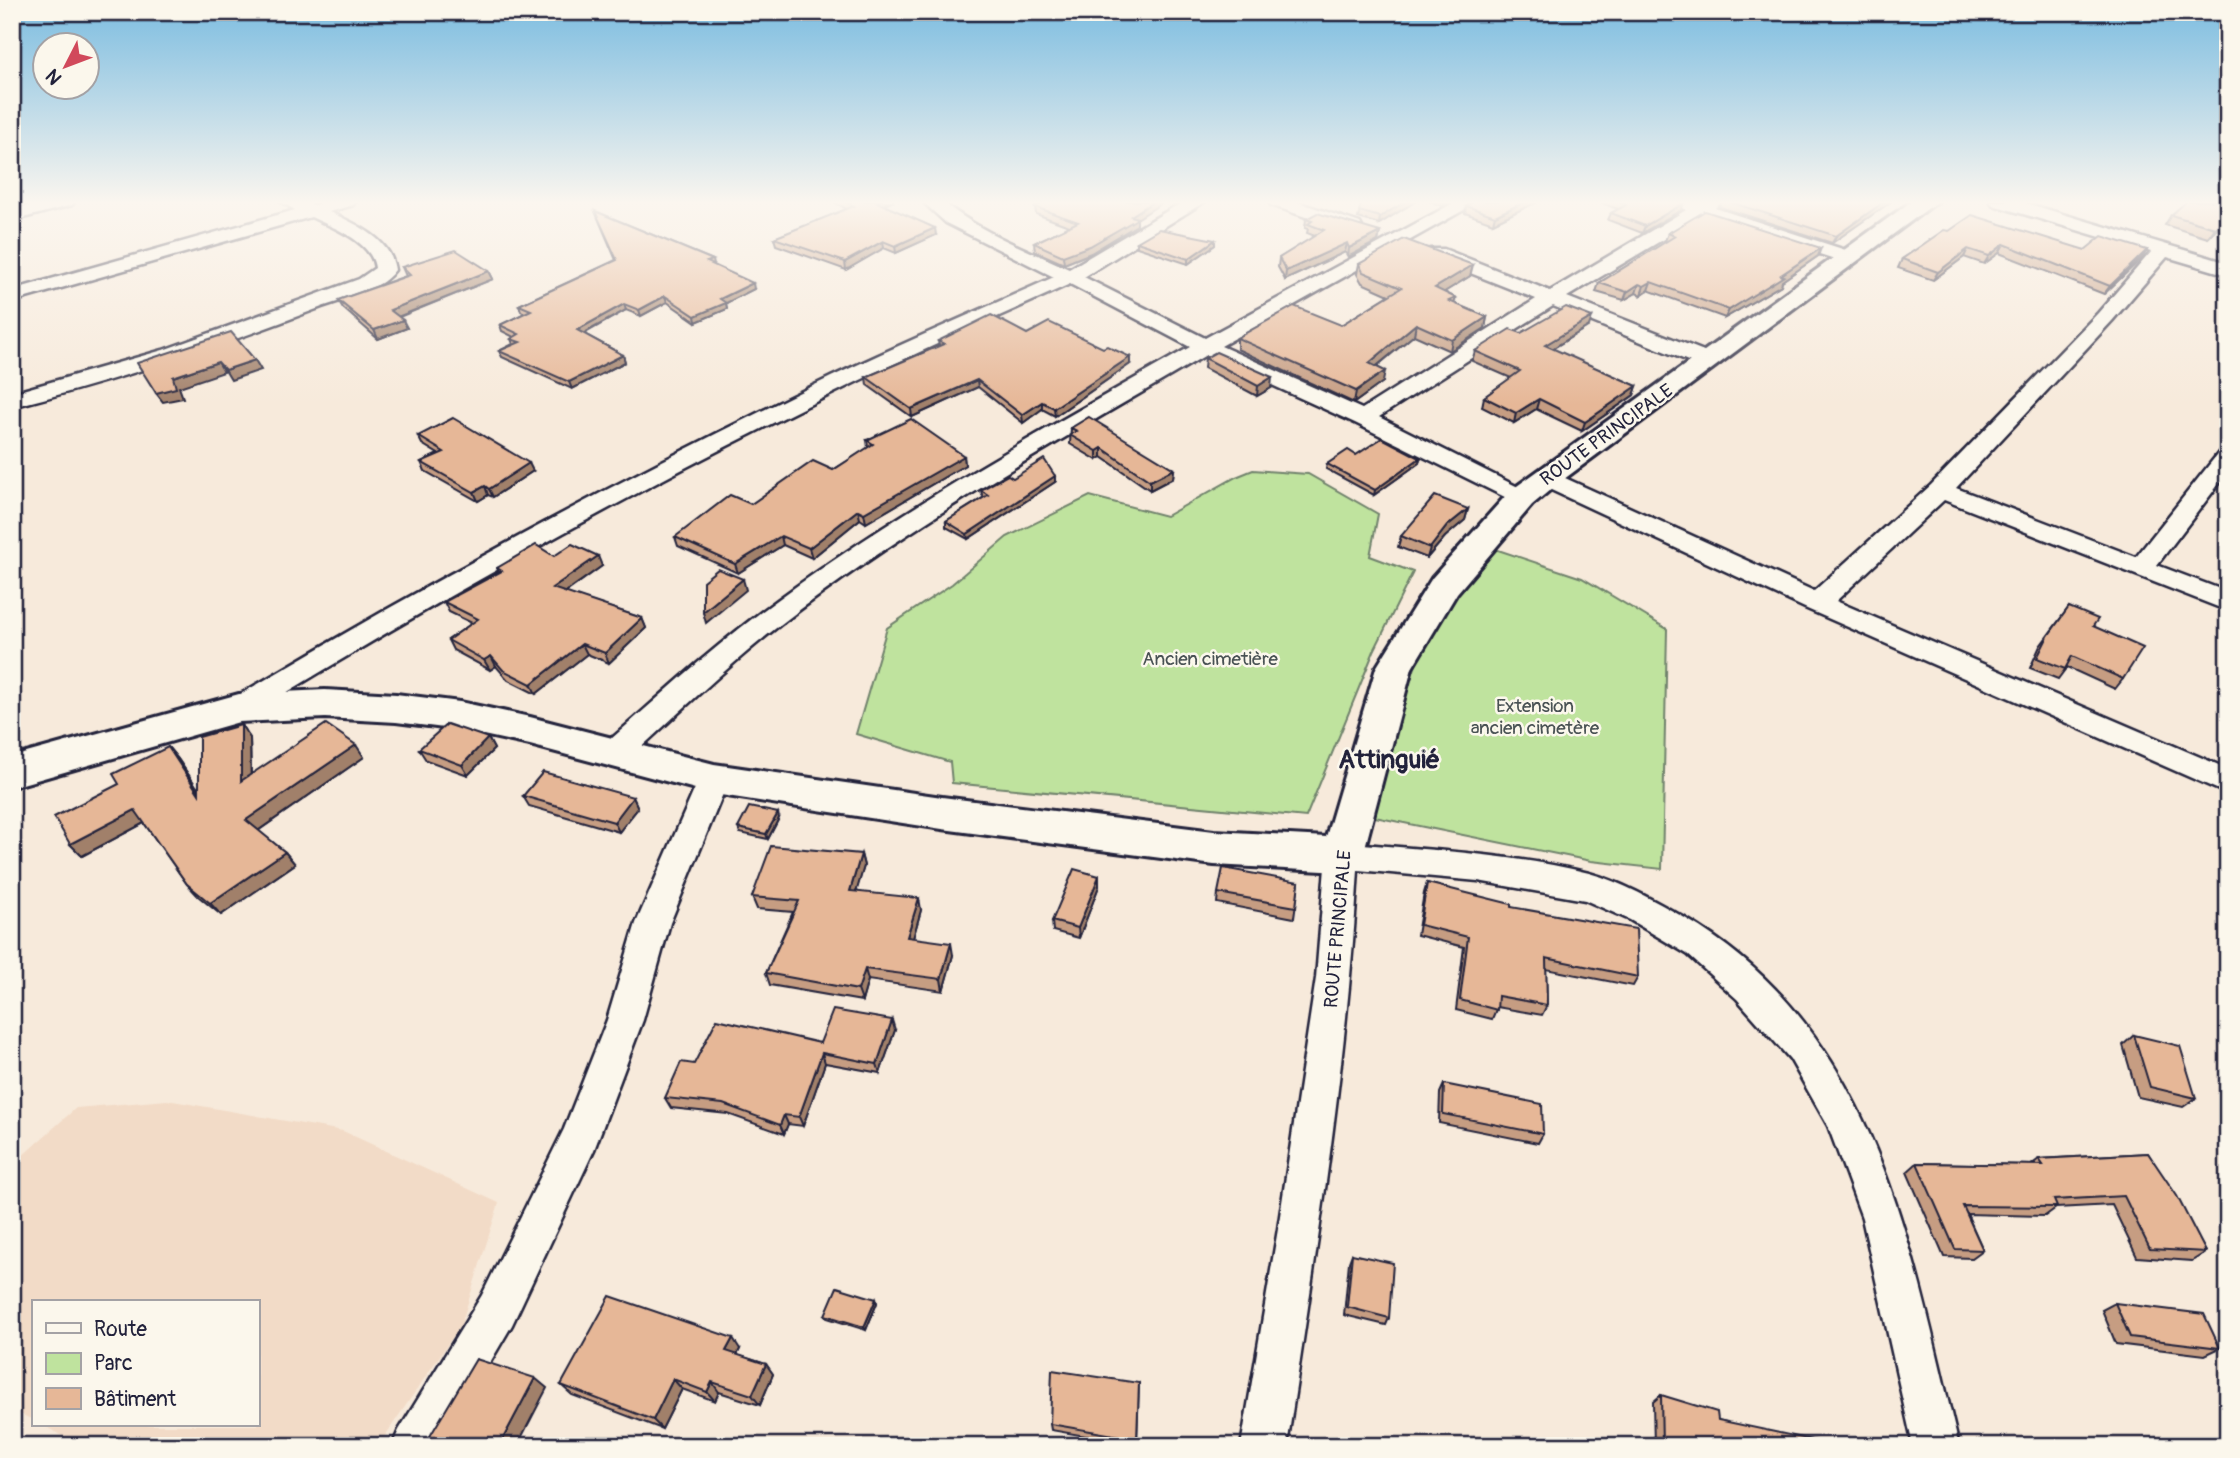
<svg xmlns="http://www.w3.org/2000/svg" width="2240" height="1458" font-family="Pangolin,sans-serif">
  <style>
    .built { fill: #f2dbc7 }
    .green { fill: #bfe39e; stroke: #70826c; stroke-width: 2 }
    .lines { fill: none; stroke-linecap: round; stroke-linejoin: round }
    .minor-casing { stroke: #22223b; stroke-width: 5 }
    .tertiary-casing { stroke: #22223b; stroke-width: 6 }
    .minor { fill: #fbf7ec; fill-rule: evenodd }
    .tertiary { fill: #fbf7ec; fill-rule: evenodd }
    .wall { fill: #c69d82; stroke: #22223b; stroke-width: 2 }
    .shaded-wall { fill: #a1806a; stroke: #22223b; stroke-width: 2 }
    .building { fill: #e6b797; stroke: #22223b; stroke-width: 2 }
    .labels { text-anchor: middle; stroke-width: 5; stroke-linejoin: round; paint-order: stroke }
    .street-label { font-size: 19px; fill: #22223b; stroke: #fbf7ec }
    .park-label { font-size: 19px; fill: #495254; stroke: #fbf7ec }
    .district-label { font-size: 26px; font-weight: bold; fill: #22223b; stroke: #fbf7ec }
  </style>
  <rect width="100%" height="100%" fill="#f7eadb"/>
  <filter id="ink" filterUnits="userSpaceOnUse"><feTurbulence type="fractalNoise" baseFrequency=".0143" numOctaves="2"/><feDisplacementMap in="SourceGraphic" scale="14" xChannelSelector="R" yChannelSelector="G"/><feConvolveMatrix kernelMatrix="1 2 1 2 8 2 1 2 1" color-interpolation-filters="sRGB"/></filter>
  <g filter="url(#ink)">
    <polygon class="built" points="167,1100 343,1131 499,1203 461,1325 378,1446 79,1446 43,1425 257,1425 257,1302 33,1302 33,1420 12,1410 12,1165 76,1108"/>
    <g class="green">
      <polygon points="1253,470 1308,474 1378,514 1370,556 1413,572 1374,651 1306,817 952,783 950,762 856,734 887,628 952,584 1007,537 1090,496 1166,516 1236,477"/>
      <polygon points="1492,548 1582,578 1667,629 1662,869 1591,861 1365,815 1430,623"/>
    </g>
    <g class="lines">
      <g class="minor-casing">
        <g id="minor">
          <polygon points="45,201 75,201 72,205 12,221 12,210"/>
          <path d="M 280,201 L 305,201 L 314,205 L 327,201 L 356,201 L 353,205 L 329,212 C 355,223 391,239 395,270 C 378,293 339,300 314,310 C 215,348 115,381 12,407 L 12,393 L 163,350 L 359,279 L 375,268 C 372,241 332,227 311,217 L 12,302 L 12,290 L 295,210 Z"/>
          <path d="M 922,201 L 942,201 C 979,232 1026,249 1069,269 L 1184,201 L 1206,201 L 1084,277 L 1205,338 L 1457,201 L 1480,201 L 1221,346 L 1362,409 L 1536,299 L 1430,257 L 1428,253 L 1430,249 L 1444,249 L 1550,291 L 1686,210 L 1679,205 L 1682,201 L 1723,201 L 1715,208 L 1855,253 L 1858,257 L 1848,263 L 1841,261 L 1702,216 L 1567,297 L 1714,355 L 1717,360 L 1714,365 L 1698,365 L 1553,306 L 1379,417 L 1530,493 L 1533,498 L 1530,503 L 1521,505 L 1355,423 L 1206,355 C 1061,440 913,522 780,625 C 726,667 676,716 625,762 L 614,765 L 603,762 L 599,754 L 603,746 C 655,701 706,653 761,612 C 896,511 1044,430 1190,347 L 1070,284 C 996,318 921,350 848,386 C 643,485 443,597 249,715 L 239,719 L 229,715 L 224,708 L 229,701 C 425,584 626,476 831,377 C 905,342 980,310 1054,277 L 946,223 Z"/>
          <polygon points="1268,201 1295,201 1360,223 1362,227 1353,233 1346,231 1271,205"/>
          <polygon points="1990,201 2019,201 2228,263 2228,275 2167,257 2112,321 1956,488 2136,557 2220,451 2228,449 2228,472 2157,565 2228,592 2228,611 1944,500 1836,601 2228,769 2228,794 1807,609 1536,483 1533,478 1536,473 1545,471 1554,473 1814,591 1931,485 2098,313 2151,252 1993,205"/>
          <polygon points="714,767 725,771 729,779 670,923 643,1020 594,1150 512,1325 441,1446 392,1446 399,1430 482,1295 564,1129 607,1020 636,923 699,779 703,771"/>
          <path d="M 1342,842 C 1424,850 1509,853 1589,873 C 1622,882 1655,901 1685,918 C 1878,1031 1910,1247 1959,1446 L 1913,1446 L 1862,1218 L 1828,1126 L 1790,1059 L 1737,999 L 1687,954 L 1630,920 L 1585,900 L 1478,881 L 1358,870 C 1347,1063 1316,1254 1287,1446 L 1241,1446 L 1278,1229 L 1316,978 L 1326,855 L 1330,846 Z"/>
        </g>
      </g>
      <g class="tertiary-casing">
        <polygon id="tertiary" points="1912,201 1938,201 1556,485 1532,505 1457,593 1412,668 1363,855 1357,867 1342,872 1214,865 942,829 714,794 530,745 460,730 396,722 325,718 239,722 12,787 12,757 239,694 325,690 396,694 460,702 530,717 714,764 942,797 1214,831 1326,837 1376,668 1432,578 1510,491"/>
      </g>
      <use href="#minor" class="minor"/>
      <use href="#tertiary" class="tertiary"/>
    </g>
    <g class="wall">
      <polygon points="832,201 894,201 884,205 936,235 896,253 884,248 846,270 776,245 774,238 847,209"/>
      <polygon points="1351,201 1416,201 1379,224 1358,218 1361,205"/>
      <polygon points="1429,201 1452,201 1443,206"/>
      <polygon points="1539,201 1493,223 1465,213 1466,206"/>
      <polygon points="1596,201 1682,201 1681,210 1642,233 1608,220 1611,213 1618,209"/>
      <polygon points="1722,201 1892,201 1832,243 1720,207"/>
      <polygon points="2228,201 2228,218 2208,238 2165,225 2171,215"/>
      <polygon points="1035,207 1137,219 1137,225 1091,253 1064,264 1035,251 1034,243 1069,226 1036,214"/>
      <polygon points="595,211 713,260 714,265 754,289 726,303 727,309 696,322 667,302 641,316 626,310 584,334 623,355 625,362 572,389 502,357 499,351 513,344 511,339 514,337 502,331 500,325 525,313 521,311 519,305 616,260"/>
      <polygon points="1306,219 1380,232 1378,241 1348,257 1345,252 1285,280 1278,267 1279,258 1315,236 1307,233 1308,229 1305,228"/>
      <polygon points="1949,231 2085,250 2147,250 2142,258 2104,294 1999,253 1984,264 1964,257 1933,280 1898,268 1902,259"/>
      <polygon points="1668,233 1818,256 1782,281 1781,285 1725,318 1648,290 1641,295 1636,293 1624,300 1596,292 1599,283 1666,242 1665,241"/>
      <polygon points="1215,240 1215,245 1188,264 1137,247 1137,242"/>
      <polygon points="1359,264 1470,276 1444,292 1456,298 1454,304 1487,317 1485,328 1450,351 1414,335 1376,367 1383,382 1354,403 1237,349 1237,338 1341,325 1389,295 1362,283 1357,274"/>
      <polygon points="402,267 489,271 493,279 399,317 407,328 378,339 343,308 338,300 406,276"/>
      <polygon points="1589,326 1552,349 1637,386 1634,395 1582,431 1536,409 1514,423 1482,407 1484,397 1511,378 1472,361 1475,351 1521,333"/>
      <polygon points="1027,334 1130,364 1055,416 1042,409 1023,423 978,387 912,417 867,385 866,377 939,346 938,341"/>
      <polygon points="1205,358 1271,388 1257,396 1204,368"/>
      <polygon points="1071,428 1174,469 1173,478 1150,490 1102,457 1097,460 1070,444"/>
      <polygon points="418,436 533,471 493,497 488,495 478,501 425,471 421,462 438,454 422,444"/>
      <polygon points="867,440 964,456 965,465 866,523 860,519 812,558 783,545 738,573 678,546 675,537 833,470 868,448"/>
      <polygon points="1356,455 1420,458 1419,463 1374,495 1326,469 1327,464"/>
      <polygon points="1013,478 1055,482 968,539 946,527 946,521 984,497 982,495 981,490"/>
      <polygon points="1468,509 1465,520 1445,537 1427,558 1398,547 1401,536"/>
      <polygon points="554,556 602,566 565,593 642,618 646,628 609,663 587,654 536,694 508,680 496,666 490,670 453,650 448,640 472,623 449,612 444,602 499,572 497,568"/>
      <polygon points="2069,607 2093,626 2123,679 2115,689 2067,667 2058,679 2030,668 2040,646"/>
      <polygon points="241,725 250,738 251,774 364,757 258,831 285,852 295,864 221,915 198,896 187,884 144,823 82,856 70,844 119,784 168,747 178,759 199,790"/>
      <polygon points="488,738 494,749 468,775 426,760 419,749"/>
      <polygon points="523,796 633,797 638,808 619,832 529,806"/>
      <polygon points="779,818 768,839 740,833 738,828"/>
      <polygon points="861,854 864,866 856,891 921,910 913,938 953,955 943,991 868,980 862,1001 770,985 766,973 793,912 757,909 752,897"/>
      <polygon points="1099,876 1099,886 1079,938 1053,931 1052,921"/>
      <polygon points="1299,882 1294,918 1217,903 1218,893"/>
      <polygon points="1427,883 1511,907 1638,977 1633,986 1546,969 1547,1005 1542,1015 1497,1007 1492,1019 1456,1010 1464,947 1417,935 1424,893"/>
      <polygon points="895,1030 880,1073 825,1063 803,1126 788,1124 784,1134 728,1114 671,1108 665,1098 694,1064"/>
      <polygon points="2134,1035 2196,1098 2183,1107 2138,1097 2123,1045"/>
      <polygon points="1444,1084 1543,1134 1538,1143 1439,1123 1440,1093"/>
      <polygon points="2148,1153 2206,1252 2192,1261 2137,1257 2112,1205 2056,1208 2045,1216 1967,1214 1983,1250 1972,1258 1944,1257 1907,1172 1917,1163 2031,1165 2039,1159"/>
      <polygon points="1352,1254 1389,1318 1386,1325 1344,1315 1349,1262"/>
      <polygon points="876,1299 877,1303 866,1330 827,1318 825,1315"/>
      <polygon points="2115,1303 2220,1348 2205,1355 2116,1344 2102,1310"/>
      <polygon points="740,1349 737,1355 766,1364 773,1374 760,1405 719,1392 715,1401 682,1389 662,1429 572,1395 561,1385"/>
      <polygon points="1139,1383 1137,1445 1051,1430 1050,1424"/>
      <polygon points="1661,1395 1718,1420 1823,1446 1654,1446 1653,1402"/>
    </g>
    <g class="shaded-wall">
      <polygon points="874,201 894,201 875,208"/>
      <polygon points="1154,201 1165,201 1137,219 1137,225 1091,253 1064,264 1063,256 1131,216"/>
      <polygon points="1406,201 1416,201 1379,224 1380,217"/>
      <polygon points="1444,201 1452,201 1443,206"/>
      <polygon points="1526,201 1539,201 1493,223 1495,216"/>
      <polygon points="1885,201 1892,201 1832,243 1836,236"/>
      <polygon points="1684,203 1681,210 1642,233 1645,226"/>
      <polygon points="2228,215 2228,218 2208,238 2215,228"/>
      <polygon points="935,228 936,235 896,253 895,246"/>
      <polygon points="1380,232 1378,241 1348,257 1349,248"/>
      <polygon points="1215,240 1215,245 1188,264 1188,259"/>
      <polygon points="883,241 884,248 846,270 845,262"/>
      <polygon points="1347,243 1345,252 1285,280 1286,271"/>
      <polygon points="2004,244 1999,253 1984,264 1989,256"/>
      <polygon points="1821,248 1818,256 1782,281 1781,285 1725,318 1729,310"/>
      <polygon points="1968,249 1964,257 1933,280 1938,272"/>
      <polygon points="2147,250 2142,258 2104,294 2110,286"/>
      <polygon points="1473,265 1470,276 1433,299 1435,288"/>
      <polygon points="489,271 493,279 395,318 390,310"/>
      <polygon points="1651,282 1648,290 1641,295 1644,286"/>
      <polygon points="753,283 754,289 726,303 727,309 696,322 695,316 720,299"/>
      <polygon points="1639,284 1636,293 1624,300 1627,292"/>
      <polygon points="665,296 667,302 641,316 639,310"/>
      <polygon points="624,304 626,310 579,336 577,330"/>
      <polygon points="1487,317 1485,328 1450,351 1452,340"/>
      <polygon points="1592,317 1589,326 1542,355 1545,345"/>
      <polygon points="403,320 407,328 378,339 374,330"/>
      <polygon points="1416,324 1414,335 1367,374 1369,363"/>
      <polygon points="623,355 625,362 572,389 569,382"/>
      <polygon points="1130,357 1130,364 1055,416 1054,408"/>
      <polygon points="255,360 261,370 231,380 225,370"/>
      <polygon points="218,362 224,372 179,387 183,398 163,402 156,393 173,377"/>
      <polygon points="1385,371 1383,382 1354,403 1356,391"/>
      <polygon points="1272,377 1271,388 1257,396 1258,386"/>
      <polygon points="977,380 978,387 912,417 911,409"/>
      <polygon points="1637,386 1634,395 1582,431 1585,422"/>
      <polygon points="1539,399 1536,409 1514,423 1516,413"/>
      <polygon points="1042,402 1042,409 1023,423 1022,415"/>
      <polygon points="1102,448 1102,457 1097,460 1097,451"/>
      <polygon points="964,456 965,465 866,523 864,513"/>
      <polygon points="1420,458 1419,463 1374,495 1375,490"/>
      <polygon points="529,463 533,471 493,497 489,489"/>
      <polygon points="1174,469 1173,478 1150,490 1150,481"/>
      <polygon points="1055,476 1055,482 968,539 967,534"/>
      <polygon points="485,486 488,495 478,501 474,492"/>
      <polygon points="1468,509 1465,520 1445,537 1427,558 1430,548 1447,526"/>
      <polygon points="858,510 860,519 812,558 809,548"/>
      <polygon points="781,536 783,545 738,573 735,564"/>
      <polygon points="598,556 602,566 557,598 552,588"/>
      <polygon points="743,579 746,590 706,623 703,612"/>
      <polygon points="642,618 646,628 609,663 605,653"/>
      <polygon points="582,644 587,654 536,694 531,684"/>
      <polygon points="491,656 496,666 490,670 484,660"/>
      <polygon points="241,725 250,738 251,793 241,781"/>
      <polygon points="488,738 494,749 468,775 462,765"/>
      <polygon points="356,745 364,757 256,832 246,820"/>
      <polygon points="168,747 178,759 209,806 199,794"/>
      <polygon points="633,797 638,808 619,832 614,822"/>
      <polygon points="135,810 146,822 82,856 70,844"/>
      <polygon points="778,813 779,818 768,839 766,834"/>
      <polygon points="285,852 295,864 221,915 210,903"/>
      <polygon points="861,854 864,866 853,903 850,891"/>
      <polygon points="1099,876 1099,886 1079,938 1078,928"/>
      <polygon points="919,898 921,910 910,949 907,937"/>
      <polygon points="951,943 953,955 943,991 941,979"/>
      <polygon points="865,969 868,980 862,1001 858,990"/>
      <polygon points="892,1020 895,1030 880,1073 877,1064"/>
      <polygon points="822,1053 825,1063 803,1126 799,1117"/>
      <polygon points="784,1115 788,1124 784,1134 780,1125"/>
      <polygon points="876,1299 877,1303 866,1330 864,1327"/>
      <polygon points="733,1338 740,1349 734,1361 726,1351"/>
      <polygon points="766,1364 773,1374 760,1405 752,1395"/>
      <polygon points="535,1378 547,1388 517,1446 499,1446"/>
      <polygon points="673,1379 682,1389 662,1429 653,1420"/>
      <polygon points="712,1382 719,1392 715,1401 707,1392"/>
    </g>
    <g class="building">
      <polygon points="844,201 875,201 935,228 895,246 883,241 845,262 774,238 854,206"/>
      <polygon points="1046,201 1154,201 1131,216 1137,218 1135,220 1090,246 1063,256 1034,243 1078,222 1035,207"/>
      <polygon points="1362,201 1406,201 1380,217 1359,211"/>
      <polygon points="1474,201 1526,201 1495,216 1466,206"/>
      <polygon points="1617,201 1682,201 1684,203 1645,226 1611,213 1626,205"/>
      <polygon points="1727,201 1885,201 1836,236"/>
      <polygon points="2187,201 2228,201 2228,215 2215,228 2171,215"/>
      <polygon points="595,211 713,260 707,262 753,283 720,299 726,303 695,316 665,296 639,310 624,304 577,330 623,355 569,382 499,351 520,342 511,339 519,334 500,325 531,310 519,305 617,260"/>
      <polygon points="1705,211 1821,248 1781,275 1784,276 1729,310 1651,282 1644,286 1639,284 1627,292 1599,283 1675,236 1668,233"/>
      <polygon points="1317,213 1380,232 1349,248 1347,243 1286,271 1279,258 1324,230 1308,224 1312,221 1306,219"/>
      <polygon points="1972,215 2085,250 2102,236 2147,250 2110,286 2004,244 1989,256 1968,249 1938,272 1902,259 1944,230 1949,231"/>
      <polygon points="1159,229 1215,240 1188,259 1137,242"/>
      <polygon points="1404,239 1473,265 1435,288 1456,298 1449,301 1487,317 1452,340 1416,324 1369,363 1385,371 1356,391 1237,338 1294,306 1341,325 1401,288 1363,272 1359,264"/>
      <polygon points="456,250 489,271 390,310 403,320 374,330 338,300 410,275 402,267"/>
      <polygon points="1566,307 1592,317 1545,345 1637,386 1585,422 1539,399 1516,413 1484,397 1520,371 1475,351 1510,329 1521,333"/>
      <polygon points="991,315 1027,334 1049,322 1103,348 1107,346 1130,357 1054,408 1042,402 1022,415 977,380 911,409 866,377 944,344 938,341"/>
      <polygon points="231,332 255,360 225,370 218,362 173,377 176,388 156,393 137,363"/>
      <polygon points="1216,352 1272,377 1258,386 1205,358"/>
      <polygon points="1089,417 1174,469 1150,481 1102,448 1097,451 1070,435 1077,431 1071,428"/>
      <polygon points="453,418 529,463 489,489 485,486 474,492 421,462 444,452 418,436"/>
      <polygon points="911,419 964,456 864,513 858,510 809,548 781,536 735,564 675,537 730,495 751,504 813,461 833,470 873,444 867,440"/>
      <polygon points="1382,438 1420,458 1375,490 1327,464 1348,450 1356,455"/>
      <polygon points="1044,459 1055,476 967,534 946,521 988,495 981,490 1008,475 1013,478"/>
      <polygon points="1435,496 1468,509 1447,526 1430,548 1401,536"/>
      <polygon points="572,544 598,556 552,588 642,618 605,653 582,644 531,684 503,670 491,656 484,660 448,640 478,619 444,602 502,571 497,568 536,545 554,556"/>
      <polygon points="718,569 743,579 703,612 703,581"/>
      <polygon points="2069,607 2098,619 2093,626 2143,648 2123,679 2072,656 2065,669 2037,658 2048,636"/>
      <polygon points="326,724 356,745 246,820 285,852 210,903 187,884 135,810 70,844 54,817 119,784 113,774 168,747 199,794 199,737 241,725 241,781"/>
      <polygon points="447,724 488,738 462,765 419,749"/>
      <polygon points="543,772 633,797 614,822 523,796"/>
      <polygon points="749,807 778,813 766,834 738,828"/>
      <polygon points="771,846 861,854 850,891 919,898 907,937 951,943 941,979 865,969 858,990 766,973 799,901 752,897"/>
      <polygon points="1223,868 1299,882 1296,907 1218,893"/>
      <polygon points="1074,869 1099,876 1078,928 1052,921"/>
      <polygon points="1427,883 1511,904 1511,907 1636,929 1638,977 1546,958 1547,1005 1498,996 1497,1010 1460,1000 1468,937 1420,925"/>
      <polygon points="833,1010 892,1020 877,1064 822,1053 799,1117 784,1115 780,1125 723,1104 665,1098 681,1062 694,1064 717,1019 820,1043"/>
      <polygon points="2134,1035 2180,1046 2196,1098 2150,1087"/>
      <polygon points="1444,1084 1542,1104 1543,1134 1443,1114"/>
      <polygon points="2148,1153 2177,1196 2206,1252 2150,1249 2124,1196 2054,1200 2057,1207 1963,1206 1983,1250 1955,1249 1917,1163 2043,1165 2039,1159"/>
      <polygon points="1352,1254 1393,1263 1389,1318 1347,1307"/>
      <polygon points="837,1287 876,1299 864,1327 825,1315"/>
      <polygon points="610,1296 733,1338 726,1351 766,1364 752,1395 712,1382 707,1392 673,1379 653,1420 561,1385"/>
      <polygon points="2115,1303 2204,1314 2220,1348 2130,1337"/>
      <polygon points="476,1359 535,1378 499,1446 421,1446 425,1439 429,1438"/>
      <polygon points="1052,1370 1139,1383 1137,1439 1050,1424"/>
      <polygon points="1661,1395 1717,1412 1718,1420 1822,1442 1823,1446 1662,1446"/>
      <polygon points="1336,1441 1355,1446 1336,1446"/>
      <polygon points="1375,1441 1391,1446 1374,1446"/>
    </g>
  </g>
  <linearGradient id="sky" x2="0" y2="1"><stop stop-color="#7bbce0"/><stop offset="0.5" stop-color="#fbf6ef"/><stop offset="1" stop-color="#fbf6ef" stop-opacity="0"/></linearGradient>
  <rect width="2240" height="405" fill="url(#sky)"/>
  <g class="labels">
    <g class="street-label">
      <text transform="translate(1606 434) rotate(-36)" y="7">ROUTE PRINCIPALE</text>
      <text transform="translate(1337 929) rotate(-85)" y="7">ROUTE PRINCIPALE</text>
    </g>
    <g class="park-label">
      <text x="1210" y="665">Ancien cimetière</text>
      <text x="1535" y="712">Extension<tspan x="1535" dy="22">ancien cimetère</tspan></text>
    </g>
    <g class="district-label">
      <text x="1389" y="768">Attinguié</text>
    </g>
  </g>
  <rect width="2240" height="1458" fill="none" stroke="#fbf7ec" stroke-width="42"/>
  <rect x="21" y="21" width="2198" height="1416" fill="none" stroke="#22223b" stroke-width="2.5" filter="url(#ink)"/>
  <rect x="32" y="1300" width="228" height="126" fill="#fbf7ec" stroke="#a4a2a5" stroke-width="2"/>
  <rect x="46" y="1323" width="35" height="10" fill="#fbf7ec" stroke="#a4a2a5" stroke-width="2"/>
  <text x="94" y="1336" font-size="21" fill="#22223b">Route</text>
  <rect x="46" y="1353" width="35" height="21" fill="#bfe39e" stroke="#a4a2a5" stroke-width="2"/>
  <text x="94" y="1370" font-size="21" fill="#22223b">Parc</text>
  <rect x="46" y="1388" width="35" height="21" fill="#e6b797" stroke="#a4a2a5" stroke-width="2"/>
  <text x="94" y="1406" font-size="21" fill="#22223b">Bâtiment</text>
  <g transform="translate(66 66) rotate(228)"><circle r="33" fill="#fbf7ec" stroke="#a4a2a5" stroke-width="2"/>
  <path d="M0-5L12 26L0 18L-12 26Z" fill="#d1495b"/>
  <text y="-10" font-size="19" font-weight="bold" text-anchor="middle" fill="#22223b">N</text>
  </g>
</svg>
